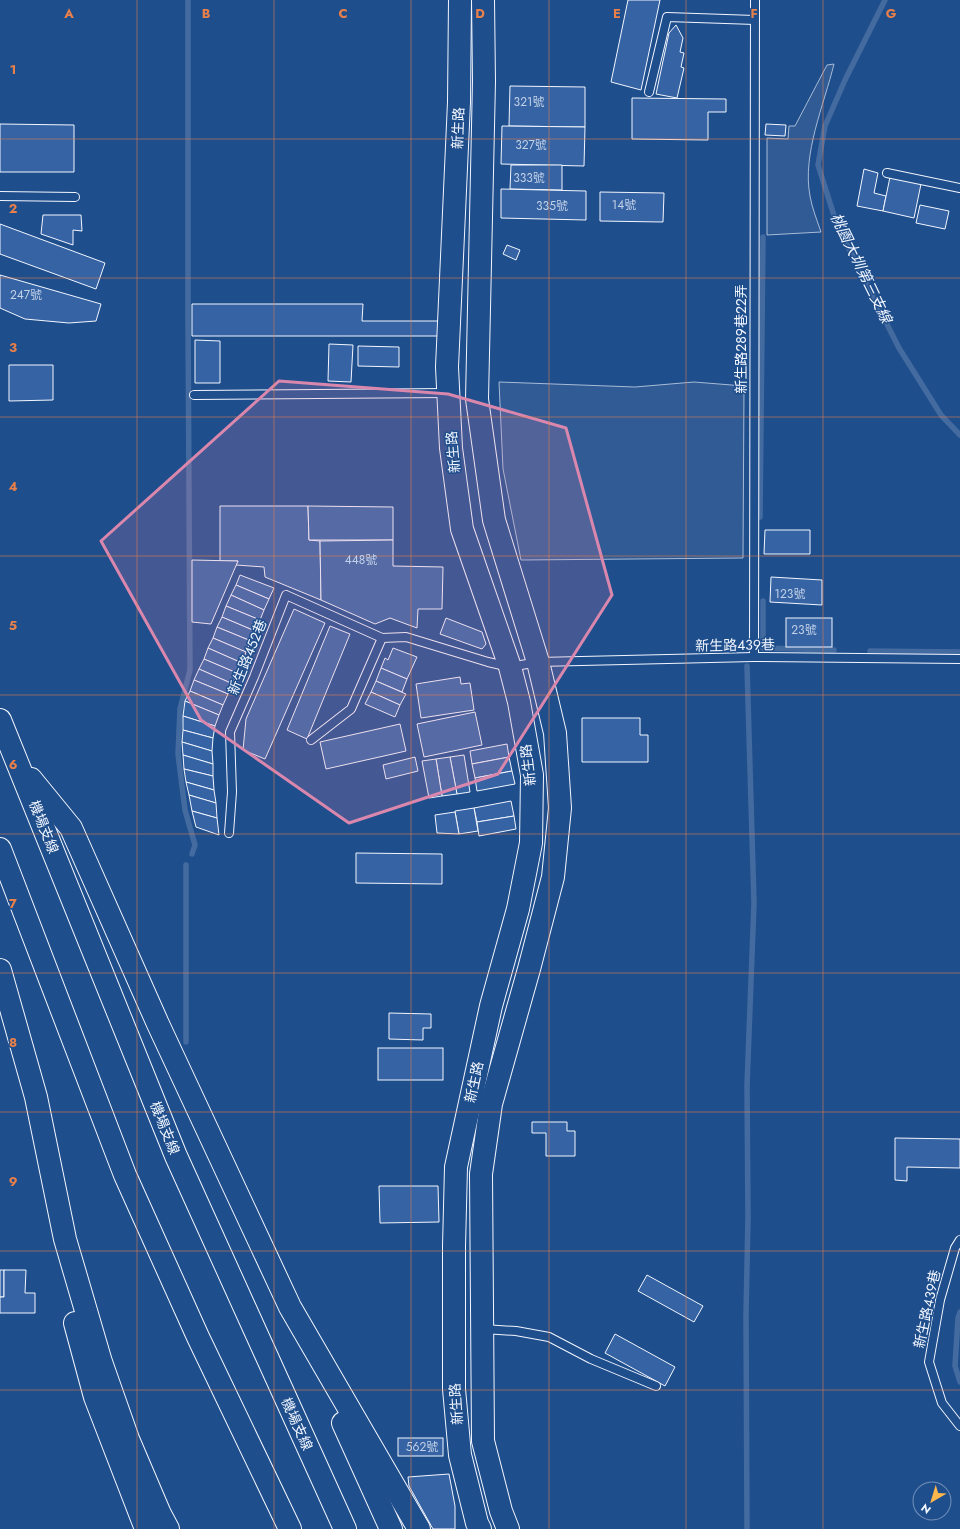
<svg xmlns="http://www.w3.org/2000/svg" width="960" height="1529" font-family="Jost,'Noto Sans TC',sans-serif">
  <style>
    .green { fill: #305b95; stroke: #a8bbd7 }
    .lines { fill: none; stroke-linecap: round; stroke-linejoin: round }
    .stream { stroke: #446ba0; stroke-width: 5.5 }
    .building { fill: #3563a3; stroke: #f2f6ff }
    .service-casing { stroke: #f2f6ff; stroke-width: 10 }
    .secondary-casing { stroke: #f2f6ff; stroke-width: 24 }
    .motorway-casing { stroke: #f2f6ff; stroke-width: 24 }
    .service { stroke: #1f4e8c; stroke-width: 8 }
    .secondary { stroke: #1f4e8c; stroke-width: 22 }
    .motorway { stroke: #1f4e8c; stroke-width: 22 }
    .marked { fill: #da87ad; fill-opacity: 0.2; stroke: #da87ad; stroke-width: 3; stroke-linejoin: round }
    .grid { fill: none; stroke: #ea8049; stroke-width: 1; stroke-opacity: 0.55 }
    .labels { text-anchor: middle; stroke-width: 3; stroke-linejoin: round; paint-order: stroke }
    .number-label { font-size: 12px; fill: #c3d1e8 }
    .street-label { font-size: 14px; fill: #f2f6ff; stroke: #1f4e8c }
    .water-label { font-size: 15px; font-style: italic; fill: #f2f6ff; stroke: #1f4e8c }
    .grid-label { font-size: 13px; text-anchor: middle; font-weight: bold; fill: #ea8049; stroke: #1f4e8c; stroke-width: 3; stroke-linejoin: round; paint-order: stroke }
  </style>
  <rect width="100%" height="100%" fill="#1f4e8c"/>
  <g class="green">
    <path d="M 834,64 C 824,105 802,154 810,196 C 812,208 817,220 821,232 L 767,235 L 767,138 L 788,139 L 789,126 L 795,126 L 827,65 Z"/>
    <polygon points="499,382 635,387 694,382 744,386 743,558 521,560 503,469"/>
  </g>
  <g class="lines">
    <g class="stream">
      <polyline points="188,0 188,314 190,670 180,709 178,754 185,810 195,845 192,854"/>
      <polyline points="885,0 845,80 825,126 818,165 837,225 899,348 941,415 960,435"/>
      <polyline points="760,517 763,237"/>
      <polyline points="763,601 763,648 834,650"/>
      <polyline points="870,651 960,652"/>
      <polyline points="186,1042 186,865"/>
      <polyline points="960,1312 958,1318 955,1366 960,1382"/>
      <polyline points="747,1529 746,1315 748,1217 747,1086 754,903 747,666"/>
    </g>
  </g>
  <g class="building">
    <polygon points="628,0 660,0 641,90 611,82"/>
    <polygon points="676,25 683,38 680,52 684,53 681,67 684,68 677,98 656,94 669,33"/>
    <polygon points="510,86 585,87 585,127 509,126"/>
    <polygon points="632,98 726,99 726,112 708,112 708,140 632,139"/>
    <polygon points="0,124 74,125 74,172 0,172"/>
    <polygon points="766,124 786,125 785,136 765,135"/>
    <polygon points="502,126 585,127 584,166 501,164"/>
    <polygon points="511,165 562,165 562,190 510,189"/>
    <polygon points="864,169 878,173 874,193 886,196 883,211 857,206"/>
    <polygon points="890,177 921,184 914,218 883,211"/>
    <polygon points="501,189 586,191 586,220 501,218"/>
    <polygon points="600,192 664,193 663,222 600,221"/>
    <polygon points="920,205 949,211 945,229 916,223"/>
    <polygon points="43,215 81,215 82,231 73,230 73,245 41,234"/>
    <polygon points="0,224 105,263 96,289 0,254"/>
    <polygon points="507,245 520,250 516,260 503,254"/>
    <polygon points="0,275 101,304 96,321 69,323 25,319 0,308"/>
    <polygon points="192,304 363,304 362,321 441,321 441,336 192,336"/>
    <polygon points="195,340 220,341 220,383 195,383"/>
    <polygon points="329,344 353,345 351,382 328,381"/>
    <polygon points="358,346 399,347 399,367 358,366"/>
    <polygon points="9,365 53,365 53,400 9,401"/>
    <polygon points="220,506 308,506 309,540 320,541 321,600 265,577 264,567 236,565 238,561 220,561"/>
    <polygon points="308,506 393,507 393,540 309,540"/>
    <polygon points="765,530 810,530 810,554 764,554"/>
    <polygon points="393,540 393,566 443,567 442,609 418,609 417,628 390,618 375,624 321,600 320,541"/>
    <polygon points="192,560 238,561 211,624 192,622"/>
    <polygon points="240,575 274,588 269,599 236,585"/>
    <polygon points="771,577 822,580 822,605 770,602"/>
    <polygon points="236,585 269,599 264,610 231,595"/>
    <polygon points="231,595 264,610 260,620 226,606"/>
    <polygon points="226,606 260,620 255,631 222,617"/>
    <polygon points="294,609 325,623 265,759 243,750 246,719"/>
    <polygon points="222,617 255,631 251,641 217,627"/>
    <polygon points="446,618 482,632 486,644 482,649 440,634"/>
    <rect x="786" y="618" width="46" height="29"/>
    <polygon points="330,626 350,634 307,739 287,730"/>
    <polygon points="217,627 251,641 246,652 213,638"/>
    <polygon points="213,638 246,652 242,663 208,648"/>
    <polygon points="208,648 242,663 237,673 204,659"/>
    <polygon points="393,648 417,657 407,679 381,668 385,658 388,660"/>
    <polygon points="204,659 237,673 233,684 199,669"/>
    <polygon points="381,668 407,679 402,692 376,681"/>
    <polygon points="199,669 233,684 228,694 194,680"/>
    <polygon points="460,677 461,684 470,683 474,710 421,718 416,684"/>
    <polygon points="194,680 228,694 223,705 190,691"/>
    <polygon points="376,681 406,694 400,705 371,692"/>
    <polygon points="190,691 223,705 219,715 185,701"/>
    <polygon points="371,692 400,705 395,717 365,704"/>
    <polygon points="185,701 219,715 215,726 183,716"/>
    <polygon points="475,712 482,745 424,757 417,724"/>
    <polygon points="183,716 215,726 213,738 183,730"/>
    <polygon points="582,718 640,718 640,735 648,735 648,762 582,762"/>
    <polygon points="400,724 406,751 326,769 320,742"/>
    <polygon points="183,730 213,738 212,751 182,742"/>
    <polygon points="182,742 212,751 213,764 183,755"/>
    <polygon points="507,744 509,757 472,764 470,751"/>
    <polygon points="183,755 213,764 213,776 184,769"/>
    <polygon points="464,755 470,792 457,794 450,757"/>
    <polygon points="415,757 418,771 386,779 383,765"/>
    <polygon points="450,757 457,794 442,796 436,759"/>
    <polygon points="509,757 512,771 475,778 472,764"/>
    <polygon points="436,759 442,796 429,798 422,761"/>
    <polygon points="184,769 213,776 214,790 186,782"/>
    <polygon points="512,771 515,784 477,791 475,778"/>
    <polygon points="186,782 214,790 216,803 189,795"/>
    <polygon points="189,795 216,803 217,818 192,811"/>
    <polygon points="511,801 514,816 477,822 474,808"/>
    <polygon points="474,808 478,831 459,834 455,811"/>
    <polygon points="192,811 217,818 219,835 196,827"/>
    <polygon points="455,812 459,834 437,833 435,815"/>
    <polygon points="514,816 516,829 479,836 477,822"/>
    <polygon points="356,853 442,854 442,884 356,883"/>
    <polygon points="389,1013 431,1014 431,1028 423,1028 423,1040 389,1039"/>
    <rect x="378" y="1048" width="65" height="32"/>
    <polygon points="532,1122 567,1122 567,1131 575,1131 575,1156 546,1156 546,1133 532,1133"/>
    <polygon points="895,1138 960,1139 960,1168 907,1167 907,1181 895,1180"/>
    <polygon points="379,1186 438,1186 439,1222 380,1223"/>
    <rect x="0" y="1270" width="4" height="27"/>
    <polygon points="4,1270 26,1270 25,1293 35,1293 35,1313 0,1313 0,1297 4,1297"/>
    <polygon points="647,1275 703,1306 694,1322 638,1291"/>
    <polygon points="615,1334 675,1367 665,1386 605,1353"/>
    <rect x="398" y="1438" width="45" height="18"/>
    <polygon points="449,1474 455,1506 455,1529 433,1529 409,1486 408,1477"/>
  </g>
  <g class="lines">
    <g class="service-casing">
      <g id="service">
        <polyline points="649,92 667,17 755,20"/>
        <polyline points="887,173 960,188"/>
        <polyline points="0,196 75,197"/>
        <polyline points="194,395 448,393"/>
        <polyline points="754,657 755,0"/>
        <polyline points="311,740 351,709 382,638"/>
        <polyline points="229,833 232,792 230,732 254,677 286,595 382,638 406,637 488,662 510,667 538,662 754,657 960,659"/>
        <polyline points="960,1240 955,1248 940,1300 929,1362 942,1403 960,1426"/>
        <polyline points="483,1329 516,1331 549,1337 591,1359 656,1386"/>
      </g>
    </g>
    <g class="secondary-casing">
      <g id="secondary">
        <polyline points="460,0 459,102 447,367 451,448 462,529 510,667 519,702 532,775 531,843 518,909 491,1006 456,1167 454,1246 454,1389 460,1455 477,1523 480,1529"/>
        <polyline points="483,0 484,81 477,399 494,520 538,662 555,733 560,808 553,877 529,969 491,1104 481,1174 483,1441 501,1511 508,1529"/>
      </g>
    </g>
    <g class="motorway-casing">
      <g id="motorway">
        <polyline points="0,720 176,1156 345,1529"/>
        <polyline points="31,779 71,828 158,1024 290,1307 419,1529"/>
        <polyline points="0,849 125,1175 198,1337 290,1529"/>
        <polyline points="0,970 36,1097 65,1239 101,1362 128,1439 160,1514 168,1529"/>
        <polyline points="75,1323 95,1397 146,1529"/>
        <polyline points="343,1423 391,1529"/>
      </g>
    </g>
    <use href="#service" class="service"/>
    <use href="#secondary" class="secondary"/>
    <use href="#motorway" class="motorway"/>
  </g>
  <path class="marked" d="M 279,381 L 448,394 L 566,428 L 612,595 L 498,774 L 349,823 L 201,720 L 101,541 Z"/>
  <path class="grid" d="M 137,0 L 137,1529M 274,0 L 274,1529M 411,0 L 411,1529M 549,0 L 549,1529M 686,0 L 686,1529M 823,0 L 823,1529M 0,139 L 960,139M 0,278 L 960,278M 0,417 L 960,417M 0,556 L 960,556M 0,695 L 960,695M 0,834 L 960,834M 0,973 L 960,973M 0,1112 L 960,1112M 0,1251 L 960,1251M 0,1390 L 960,1390"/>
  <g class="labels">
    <g class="number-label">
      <text x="529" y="106">321號</text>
      <text x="531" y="149">327號</text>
      <text x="529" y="182">333號</text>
      <text x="624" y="209">14號</text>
      <text x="552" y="210">335號</text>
      <text x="26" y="299">247號</text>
      <text x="361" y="564">448號</text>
      <text x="790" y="598">123號</text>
      <text x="804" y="634">23號</text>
      <text x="422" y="1451">562號</text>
    </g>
    <g class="street-label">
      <text transform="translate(458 128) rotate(-88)" y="5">新生路</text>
      <text transform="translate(741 339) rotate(-90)" y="5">新生路289巷22弄</text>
      <text transform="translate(453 452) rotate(-95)" y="5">新生路</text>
      <text transform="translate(735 645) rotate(-1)" y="5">新生路439巷</text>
      <text transform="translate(247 657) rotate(-68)" y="5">新生路452巷</text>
      <text transform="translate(528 765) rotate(-97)" y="5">新生路</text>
      <text transform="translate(44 827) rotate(68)" y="5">機場支線</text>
      <text transform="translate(474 1082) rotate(-78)" y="5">新生路</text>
      <text transform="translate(165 1128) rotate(68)" y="5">機場支線</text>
      <text transform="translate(927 1309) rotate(-78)" y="5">新生路439巷</text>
      <text transform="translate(456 1404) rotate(-94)" y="5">新生路</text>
      <text transform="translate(297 1424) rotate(66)" y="5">機場支線</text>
    </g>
    <g class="water-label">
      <text transform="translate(861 268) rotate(64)" y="5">桃園大圳第三支線</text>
    </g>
  </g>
  <g class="grid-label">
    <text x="69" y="18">A</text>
    <text x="206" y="18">B</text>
    <text x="343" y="18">C</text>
    <text x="480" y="18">D</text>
    <text x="617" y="18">E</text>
    <text x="754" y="18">F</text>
    <text x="891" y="18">G</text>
    <text x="13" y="74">1</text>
    <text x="13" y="213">2</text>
    <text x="13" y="352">3</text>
    <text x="13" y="491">4</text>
    <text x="13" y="630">5</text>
    <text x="13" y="769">6</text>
    <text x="13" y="908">7</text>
    <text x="13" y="1047">8</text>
    <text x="13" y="1186">9</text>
  </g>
  <g transform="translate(932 1501) rotate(218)"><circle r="19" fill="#1f4e8c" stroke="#7391ba"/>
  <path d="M0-3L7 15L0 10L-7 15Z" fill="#ffb74d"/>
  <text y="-6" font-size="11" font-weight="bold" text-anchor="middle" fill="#f2f6ff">N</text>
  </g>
</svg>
